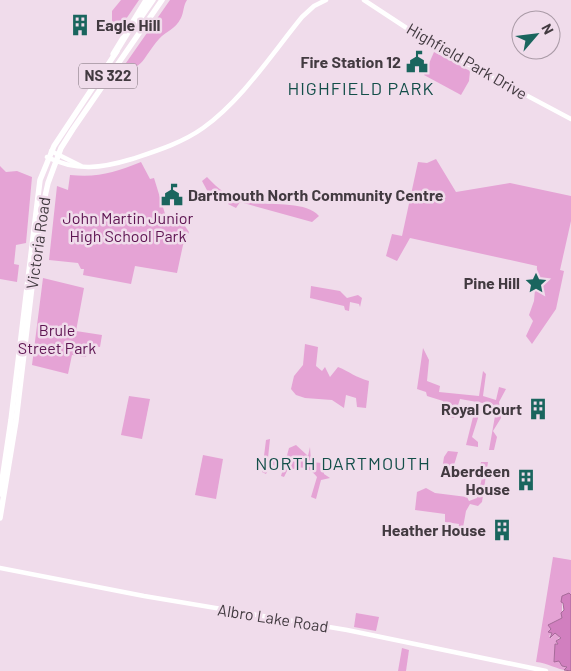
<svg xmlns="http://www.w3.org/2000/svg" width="571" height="671" font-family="Barlow,sans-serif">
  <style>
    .green { fill: #e5a3d5 }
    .water { fill: #d17fbf; stroke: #a66a99 }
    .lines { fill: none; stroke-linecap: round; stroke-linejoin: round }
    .tertiary { stroke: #fff; stroke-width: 4.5 }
    .primary { stroke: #fff; stroke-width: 5.5 }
    .motorway { stroke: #fff; stroke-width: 7 }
    .labels { text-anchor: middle; stroke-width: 5; stroke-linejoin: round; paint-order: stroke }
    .shield { fill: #f0dceb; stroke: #766b73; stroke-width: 1 }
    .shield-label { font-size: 15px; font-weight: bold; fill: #423a40 }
    .poi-label { font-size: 16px; font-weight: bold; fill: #423a40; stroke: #f0dceb; text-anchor: end }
    .street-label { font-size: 16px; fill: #423a40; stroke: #f0dceb }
    .park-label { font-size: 16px; fill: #5e1552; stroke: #f0dceb }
    .neighbourhood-label { font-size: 18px; letter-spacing: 1px; fill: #134e49; stroke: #f0dceb }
  </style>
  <rect width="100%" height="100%" fill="#f0dceb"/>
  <g class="green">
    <polygon points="121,0 139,0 126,19 112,31 112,11"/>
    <path d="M 170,0 L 187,0 C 183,6 184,12 181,18 C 175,30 166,31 159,39 C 143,57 145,68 119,73 Z"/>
    <polygon points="434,52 470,71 469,81 461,95 424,75"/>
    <polygon points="436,159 456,192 510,183 571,196 571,221 560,270 564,271 556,309 532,344 526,336 533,321 529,315 534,301 537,266 410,238 397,261 386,256 392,234 402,236 418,162 427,163"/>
    <path d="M 141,162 L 150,179 L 154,178 L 166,217 L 180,219 L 189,232 L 183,245 L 177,273 L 135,266 L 131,284 L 83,275 L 84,269 L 81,269 L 78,263 L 49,260 L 57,186 L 68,190 L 70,175 C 99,178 115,172 141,162 Z"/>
    <polygon points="0,166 6,172 17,171 32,177 26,243 16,245 14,264 19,265 17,282 0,279"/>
    <path d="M 207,177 C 218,189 230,198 247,202 C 265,206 306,200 319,216 L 312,222 L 240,202 L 236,208 L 228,204 L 229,200 L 209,194 L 202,181 Z"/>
    <polygon points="43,278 84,288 76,331 102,335 100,347 88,345 86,357 72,355 68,374 32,365"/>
    <polygon points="311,286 340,291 347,298 358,295 362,298 360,307 359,304 350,302 349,311 345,310 344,306 310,298"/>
    <path d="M 305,344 L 318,347 L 316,366 L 322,371 L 325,367 L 330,377 L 338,367 C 350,372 355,377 369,381 L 366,408 L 357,407 L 356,398 L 346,395 L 344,408 L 332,400 L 305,398 L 296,395 L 291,389 L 294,376 L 303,365 Z"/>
    <polygon points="423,348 429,360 427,381 440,386 439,392 479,396 483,371 486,374 483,396 496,400 499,387 506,389 499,402 501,418 493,431 497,437 494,450 489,450 495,416 481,413 479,415 472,437 478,442 478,447 466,445 475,409 493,411 494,405 460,399 454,418 442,415 443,401 427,396 426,392 417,389"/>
    <polygon points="129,396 150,399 142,439 121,435"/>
    <path d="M 270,439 L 268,458 L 286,459 L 289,448 L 296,445 L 308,456 L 310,447 L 311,462 L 322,463 L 324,474 L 330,478 L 321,480 L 316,499 L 311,497 L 317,477 C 307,465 301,466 287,471 L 284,477 L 281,476 L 283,469 L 271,464 L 266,474 L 262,472 L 266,440 Z"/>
    <polygon points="448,451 458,452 454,465 450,470 442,470 444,457"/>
    <polygon points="203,455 223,459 216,499 195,495"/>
    <polygon points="481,462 488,462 482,502 478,506 470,504 466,511 462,533 458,532 459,524 445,522 445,514 415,510 417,492 426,488 435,493 467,497 469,501 477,498 482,478 479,469"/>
    <path d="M 553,557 L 571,560 L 571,595 L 562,596 L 562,618 L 549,625 L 551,628 L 548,632 L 552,633 L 549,636 L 551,638 L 555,633 L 560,637 L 556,641 L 558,643 L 555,644 L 554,662 L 559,661 L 562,666 L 567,667 L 564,670 L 568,671 C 557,669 547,663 536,662 Z"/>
    <polygon points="356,613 379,617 376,631 354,627"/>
    <polygon points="402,648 409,650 406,671 398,671"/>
  </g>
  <polygon class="water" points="569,593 571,595 571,671 564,670 567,667 562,666 559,661 554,662 555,644 558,644 556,641 561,638 555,633 550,638 552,633 548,632 551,629 548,625 562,618 561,613 564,610 563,603 561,602 562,596"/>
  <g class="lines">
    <g class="tertiary">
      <polyline points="364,0 434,46 571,119"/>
      <polyline points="51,151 81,166"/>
      <path d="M 47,157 C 77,172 102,168 132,159 C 156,151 182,143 203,128 C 242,100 271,55 302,17 L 314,6 L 326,0"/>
      <polyline points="0,568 144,596 347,630 546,671"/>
    </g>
    <g class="primary">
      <polyline points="137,23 153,0"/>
      <polyline points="0,494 11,420 40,180 54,146 117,51"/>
      <polyline points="0,518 16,421 40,219 48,183 61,148 73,129 162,0"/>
    </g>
    <polyline class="motorway" points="114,54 147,0"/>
  </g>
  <defs>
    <g id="building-bare" transform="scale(1.725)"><path d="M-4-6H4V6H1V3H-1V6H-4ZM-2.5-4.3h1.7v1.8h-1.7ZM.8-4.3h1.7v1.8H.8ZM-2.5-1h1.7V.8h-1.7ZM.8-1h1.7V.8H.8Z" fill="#1a655e" stroke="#f0dceb" stroke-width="2.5" paint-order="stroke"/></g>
    <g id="civic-bare" transform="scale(1.725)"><path d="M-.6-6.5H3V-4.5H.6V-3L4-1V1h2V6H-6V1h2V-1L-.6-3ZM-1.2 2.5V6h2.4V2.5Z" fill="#1a655e" stroke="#f0dceb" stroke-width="2.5" paint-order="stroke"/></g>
    <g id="sight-bare" transform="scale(1.725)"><path d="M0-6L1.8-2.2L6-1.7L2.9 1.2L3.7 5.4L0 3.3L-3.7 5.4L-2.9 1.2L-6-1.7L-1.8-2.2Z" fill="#1a655e" stroke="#f0dceb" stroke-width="2.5" paint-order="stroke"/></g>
  </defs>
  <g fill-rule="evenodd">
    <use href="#building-bare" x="80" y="25"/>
    <use href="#civic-bare" x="417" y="62"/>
    <use href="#civic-bare" x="172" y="195"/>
    <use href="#sight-bare" x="536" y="283"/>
    <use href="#building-bare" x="538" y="409"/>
    <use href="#building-bare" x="526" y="480"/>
    <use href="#building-bare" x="502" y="530"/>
  </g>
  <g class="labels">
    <rect class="shield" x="79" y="63.5" width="58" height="25" rx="4"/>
    <g class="shield-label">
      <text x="108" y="81">NS 322</text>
    </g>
    <g class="poi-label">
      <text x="96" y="31" text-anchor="start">Eagle Hill</text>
      <text x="401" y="68">Fire Station 12</text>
      <text x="188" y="201" text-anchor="start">Dartmouth North Community Centre</text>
      <text x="520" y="289">Pine Hill</text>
      <text x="522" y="415">Royal Court</text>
      <text x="510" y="477">Aberdeen<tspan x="510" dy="18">House</tspan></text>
      <text x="486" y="536">Heather House</text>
    </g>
    <g class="street-label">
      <text transform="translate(467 61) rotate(30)" y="6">Highfield Park Drive</text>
      <text transform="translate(38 243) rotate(-82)" y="6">Victoria Road</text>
      <text transform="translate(273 618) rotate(9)" y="6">Albro Lake Road</text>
    </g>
    <g class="park-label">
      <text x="128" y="224">John Martin Junior<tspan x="128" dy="18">High School Park</tspan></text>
      <text x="57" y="336">Brule<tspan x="57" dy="18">Street Park</tspan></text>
    </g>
    <g class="neighbourhood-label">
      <text x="361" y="95">HIGHFIELD PARK</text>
      <text x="343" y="470">NORTH DARTMOUTH</text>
    </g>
  </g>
  <g transform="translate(536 35) rotate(62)"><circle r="24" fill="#f0dceb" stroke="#aa9ba7"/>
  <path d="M0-4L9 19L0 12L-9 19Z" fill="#1a655e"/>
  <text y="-8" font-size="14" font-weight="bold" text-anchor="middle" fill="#423a40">N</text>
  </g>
</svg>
